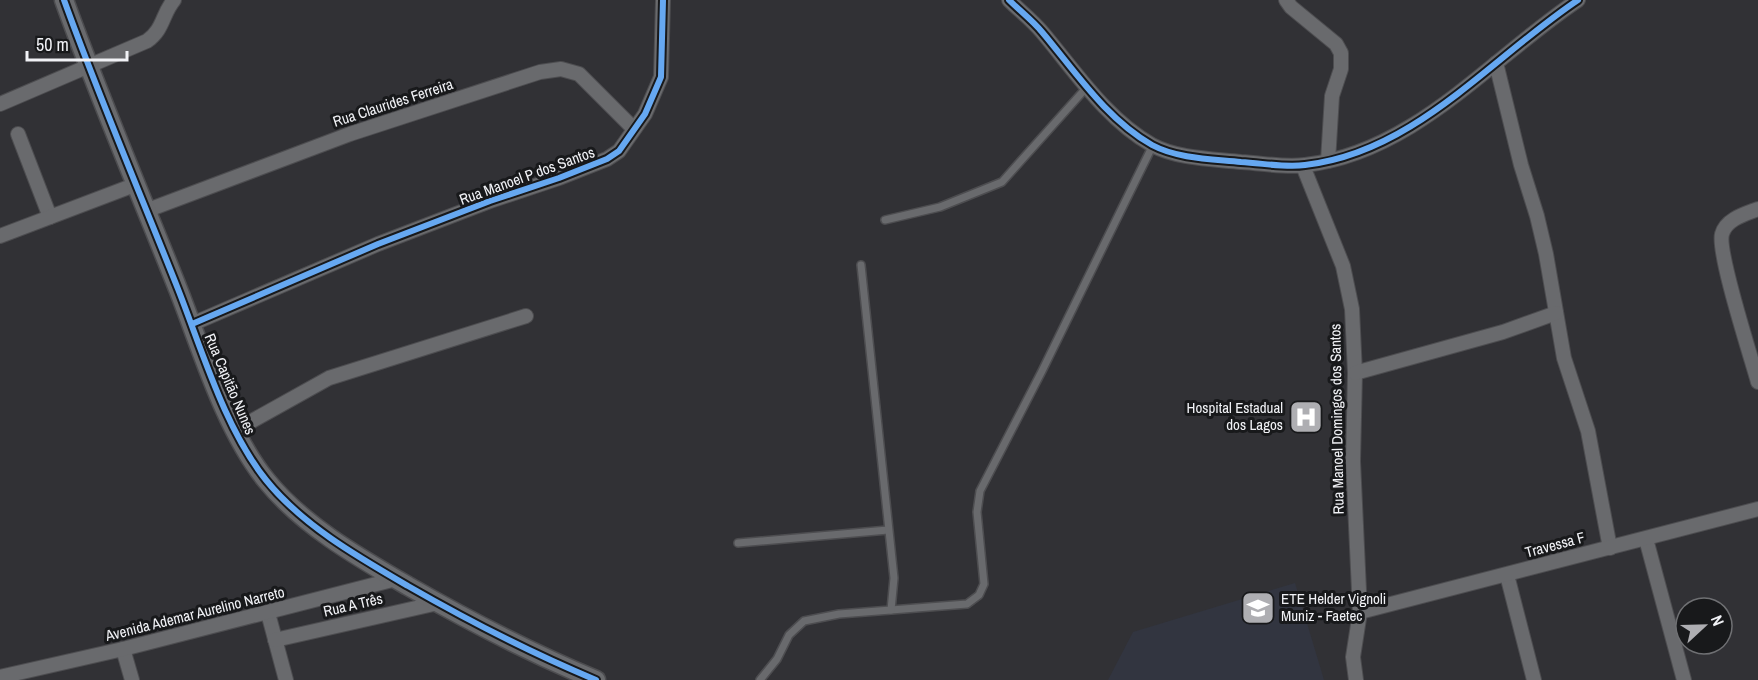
<svg xmlns="http://www.w3.org/2000/svg" width="1758" height="680" font-family="'Archivo Narrow',sans-serif">
  <style>
    .built { fill: #323540 }
    .lines { fill: none; stroke-linecap: round; stroke-linejoin: round }
    .service-casing { stroke: #4d4d50; stroke-width: 10 }
    .minor-casing { stroke: #4d4d50; stroke-width: 16 }
    .tertiary-casing { stroke: #4d4d50; stroke-width: 21 }
    .service { stroke: #696a6d; stroke-width: 7 }
    .minor { stroke: #696a6d; stroke-width: 14 }
    .tertiary { stroke: #696a6d; stroke-width: 18 }
    .cycleway-casing { stroke: #18191b; stroke-width: 10 }
    .cycleway { stroke: #66a8f1; stroke-width: 6 }
    .labels { text-anchor: middle; stroke-width: 6; stroke-linejoin: round; paint-order: stroke }
    .street-label { font-size: 15px; fill: #f1f2f6; stroke: #18191b }
    .poi-label { font-size: 15px; fill: #f1f2f6; stroke: #18191b; text-anchor: end }
  </style>
  <rect width="100%" height="100%" fill="#313135"/>
  <polygon class="built" points="1295,583 1324,680 1108,680 1133,632"/>
  <g class="lines">
    <g class="service-casing">
      <g id="service">
        <polyline points="885,220 940,207 1002,182 1087,87"/>
        <polyline points="738,543 888,530"/>
        <polyline points="891,610 967,604 979,595 984,584 977,512 980,491 1042,371 1153,145"/>
        <polyline points="760,680 777,659 789,635 804,621 839,614 891,610 894,578 861,265"/>
      </g>
    </g>
    <g class="minor-casing">
      <g id="minor">
        <path d="M 1009,0 C 1020,11 1032,20 1042,32 C 1075,71 1106,119 1152,145 C 1178,159 1213,159 1241,162 C 1262,163 1285,168 1305,165 C 1414,153 1491,58 1578,0"/>
        <polyline points="1286,0 1291,7 1336,44 1341,53 1341,69 1332,96 1328,161"/>
        <polyline points="1496,63 1521,165 1537,216 1546,254 1564,358 1588,431 1610,548"/>
        <path d="M 0,104 L 147,41 C 164,29 162,14 174,0"/>
        <polyline points="18,134 50,217"/>
        <polyline points="1303,166 1343,266 1352,309 1355,373 1353,461 1360,612 1353,657 1356,680"/>
        <path d="M 1758,209 C 1745,214 1726,219 1722,234 C 1717,252 1751,357 1758,382"/>
        <polyline points="148,210 350,134 540,72 561,69 579,74 634,129"/>
        <polyline points="0,236 137,184"/>
        <polyline points="192,324 378,244 490,201 559,178 607,159 619,151 645,114 661,77 663,0"/>
        <polyline points="1355,373 1503,332 1556,313"/>
        <polyline points="234,431 329,378 526,316"/>
        <polyline points="1646,539 1684,680"/>
        <polyline points="1507,575 1534,680"/>
        <polyline points="1360,612 1758,509"/>
        <polyline points="268,613 286,680"/>
        <polyline points="275,640 438,603"/>
        <polyline points="123,649 132,680"/>
        <polyline points="0,677 123,649 396,579"/>
      </g>
    </g>
    <g class="tertiary-casing">
      <path id="tertiary" d="M 64,0 C 99,97 140,193 178,289 C 202,350 225,429 266,480 C 302,525 358,557 408,586 C 469,621 531,653 596,680"/>
    </g>
    <use href="#service" class="service"/>
    <use href="#minor" class="minor"/>
    <use href="#tertiary" class="tertiary"/>
    <g class="cycleway-casing">
      <g id="cycleway">
        <path d="M 64,0 C 99,97 140,193 178,289 C 202,350 225,429 266,480 C 302,525 358,557 408,586 C 469,621 531,653 596,680"/>
        <path d="M 1009,0 C 1020,11 1032,20 1042,32 C 1075,71 1106,119 1152,145 C 1178,159 1213,159 1241,162 C 1262,163 1285,168 1305,165 C 1414,153 1491,58 1578,0"/>
        <polyline points="192,324 378,244 490,201 559,178 607,159 619,151 645,114 661,77 663,0"/>
      </g>
    </g>
    <use href="#cycleway" class="cycleway"/>
  </g>
  <defs>
    <g id="hospital-square" transform="scale(1.725)"><rect x="-9" y="-9" width="18" height="18" rx="4" fill="#aeaeb2" stroke="#18191b"/><path d="M-5-5h3v3.5h4V-5h3V5h-3V1.5h-4V5h-3Z" fill="#fff"/></g>
    <g id="university-square" transform="scale(1.725)"><rect x="-9" y="-9" width="18" height="18" rx="4" fill="#aeaeb2" stroke="#18191b"/><path d="M0-5L7-2L0 1L-7-2ZM-4 1L0 2.5L4 1V4Q0 6-4 4Z" fill="#fff"/></g>
  </defs>
  <g fill-rule="evenodd">
    <use href="#hospital-square" x="1306" y="417"/>
    <use href="#university-square" x="1258" y="608"/>
  </g>
  <g class="labels">
    <g class="street-label">
      <text transform="translate(393 103) rotate(-18)" y="5">Rua Claurides Ferreira</text>
      <text transform="translate(527 176) rotate(-20)" y="5">Rua Manoel P dos Santos</text>
      <text transform="translate(230 384) rotate(67)" y="5">Rua Capitão Nunes</text>
      <text transform="translate(1337 419) rotate(-91)" y="5">Rua Manoel Domingos dos Santos</text>
      <text transform="translate(1555 545) rotate(-15)" y="5">Travessa F</text>
      <text transform="translate(353 605) rotate(-13)" y="5">Rua A Três</text>
      <text transform="translate(195 614) rotate(-14)" y="5">Avenida Ademar Aurelino Narreto</text>
    </g>
    <g class="poi-label">
      <text x="1283" y="413">Hospital Estadual<tspan x="1283" dy="17">dos Lagos</tspan></text>
      <text x="1281" y="604" text-anchor="start">ETE Helder Vignoli<tspan x="1281" dy="17">Muniz - Faetec</tspan></text>
    </g>
  </g>
  <g transform="translate(1704 626) rotate(68)"><circle r="28" fill="#18191b" stroke="#6f7073" stroke-width="1.5"/>
  <path d="M0-4.5L10 22L0 15L-10 22Z" fill="#aeaeb2"/>
  <text y="-9" font-size="16" font-weight="bold" text-anchor="middle" fill="#f1f2f6">N</text>
  </g>
  <path d="M27 51v9h100v-9" fill="none" stroke="#f1f2f6" stroke-width="3"/>
  <text x="36" y="51" font-size="18" fill="#f1f2f6" stroke="#18191b" stroke-width="4.5" paint-order="stroke">50 m</text>
</svg>
